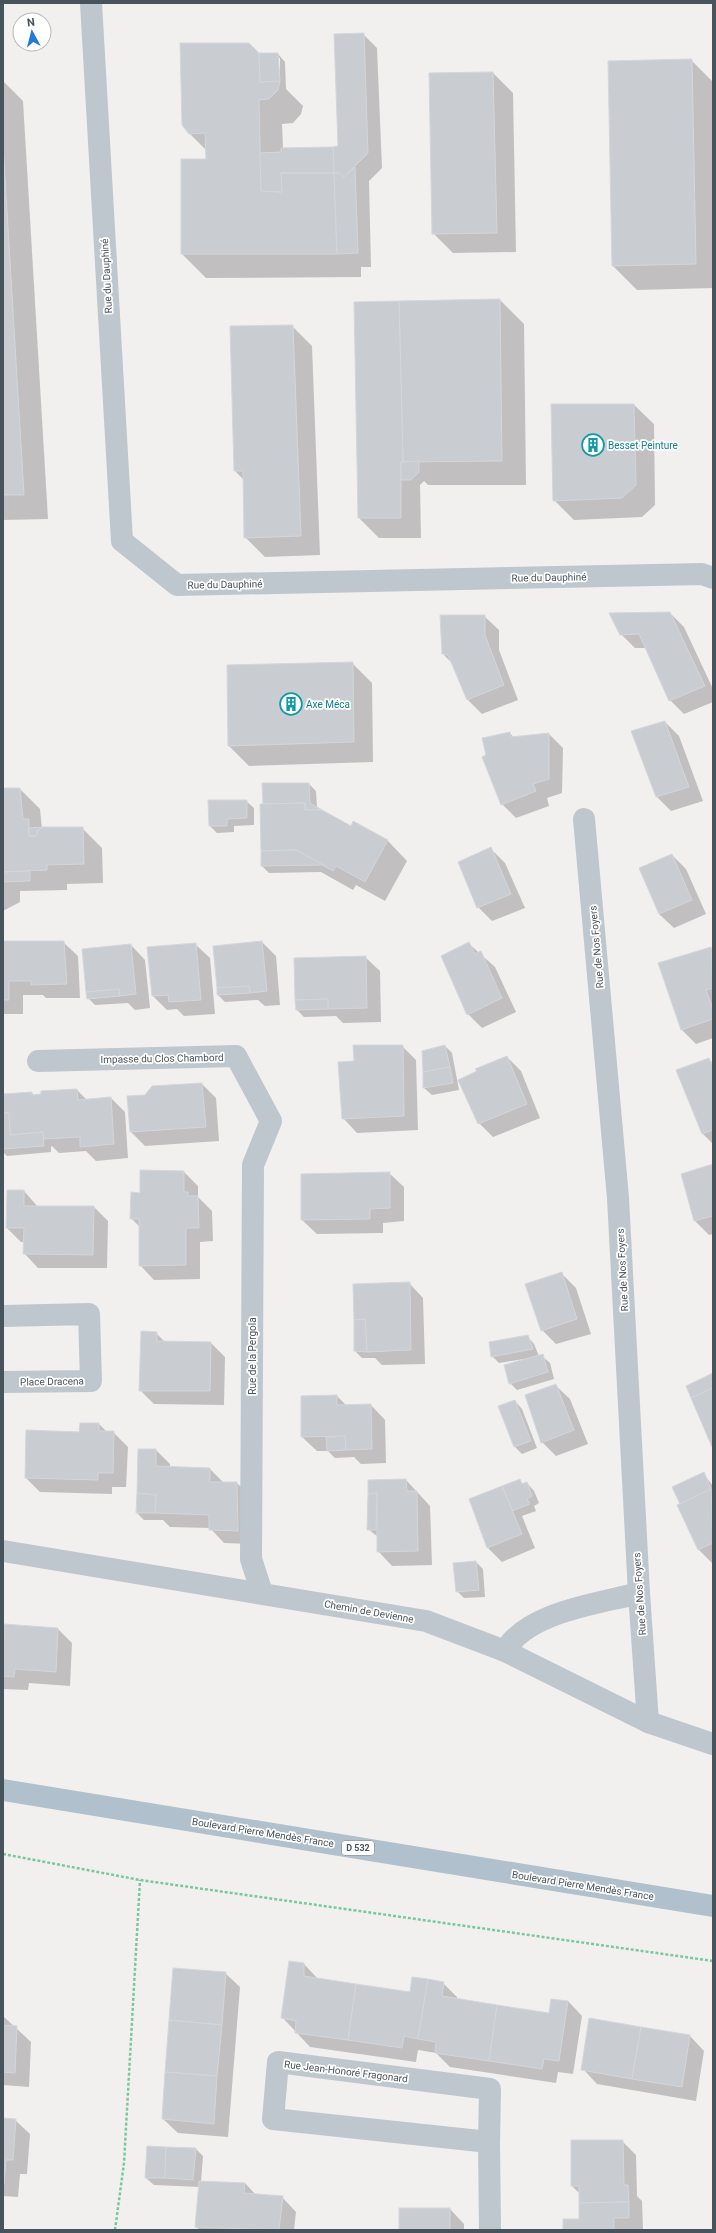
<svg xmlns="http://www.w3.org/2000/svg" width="716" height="2233" font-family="Roboto,sans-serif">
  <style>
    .shadow { fill: #0003; fill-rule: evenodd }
    .building { fill: #c9cdd2; stroke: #d4d6da }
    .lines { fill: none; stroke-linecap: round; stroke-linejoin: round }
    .path { stroke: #7ac99e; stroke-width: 2.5; stroke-dasharray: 3 2; stroke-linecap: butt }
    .street { stroke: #bec7cd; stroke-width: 22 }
    .primary { stroke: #b0c0cd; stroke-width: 22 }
    .labels { text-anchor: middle; stroke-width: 3.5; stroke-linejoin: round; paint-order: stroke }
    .shield { fill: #fff; stroke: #7f878d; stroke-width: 1 }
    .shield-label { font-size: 9px; font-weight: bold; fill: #48545c }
    .street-label { font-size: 10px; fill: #48545c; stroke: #fff }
    .culture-label { font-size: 10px; fill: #0d838f; stroke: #fff; text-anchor: start }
  </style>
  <rect width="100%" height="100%" fill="#f2efef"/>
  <g class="shadow">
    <path d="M 363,34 L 377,48 L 382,168 L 369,181 L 371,267 L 361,267 L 361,277 L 206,278 L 182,254 L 207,160 L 206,150 L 189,133 L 259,54 L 278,54 L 285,62 L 286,89 L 303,106 L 301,114 L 293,123 L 282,124 L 283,149 L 339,147 ZM 278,58 L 280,58 L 280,76 L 278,74 Z"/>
    <polygon points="691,60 713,82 713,288 637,290 613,266"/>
    <polygon points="493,73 513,93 516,252 453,253 433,233 430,74"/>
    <polygon points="3,81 23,101 48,519 3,520"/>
    <polygon points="500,300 524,324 526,485 428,485 424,481 420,485 421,538 379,538 359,518"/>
    <polygon points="292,326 312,346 320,555 265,557 245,537 244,480 235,471"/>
    <polygon points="634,405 654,424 655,505 642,517 574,520 554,500"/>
    <polygon points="670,613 684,627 713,689 713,702 684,714 670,700 646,648 635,648 621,634"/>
    <polygon points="484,616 499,630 499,650 518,700 482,714 468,700 453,664 443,654"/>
    <polygon points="352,663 372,683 373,762 249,766 229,746"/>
    <polygon points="665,722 679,736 703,801 671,811 657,797 632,732"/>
    <polygon points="510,733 514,738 549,734 563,748 562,793 547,798 549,806 516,818 502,804 488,756"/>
    <polygon points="309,784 316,791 317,808 351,827 353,823 388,841 407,861 385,901 356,885 353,890 321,872 269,873 262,866"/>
    <polygon points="3,789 20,789 40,809 42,829 82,828 102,848 103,883 67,884 67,890 20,891 20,902 3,911"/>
    <polygon points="246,801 254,808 254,825 234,826 234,832 217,833 210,826"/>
    <polygon points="491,849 505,863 525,908 492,921 478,907"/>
    <polygon points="672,855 686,869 706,914 674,928 659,914 640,869"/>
    <polygon points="3,942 63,942 78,956 80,998 46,998 43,995 23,995 23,1014 3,1014"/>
    <polygon points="262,942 276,956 280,1005 265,1006 258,1000 225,1002 218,995 214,947"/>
    <polygon points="468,943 495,967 516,1012 482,1028 468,1014"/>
    <polygon points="195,944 210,958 215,1014 184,1016 177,1009 167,1010 153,996 148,948"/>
    <polygon points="131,945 145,960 150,1008 135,1010 128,1003 95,1005 88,998"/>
    <polygon points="711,948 713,950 713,1038 696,1044 682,1030"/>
    <polygon points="365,957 380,971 381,1022 343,1023 336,1016 304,1017 297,1010"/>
    <polygon points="402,1046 416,1060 418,1130 357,1133 343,1118 355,1062"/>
    <polygon points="445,1046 452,1053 459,1090 432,1095 424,1088"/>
    <polygon points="507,1057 521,1071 540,1118 493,1137 479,1123"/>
    <polygon points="708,1059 713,1063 713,1144 703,1134 677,1071"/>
    <polygon points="202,1084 216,1098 219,1141 145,1146 131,1132 146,1096"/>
    <polygon points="77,1090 87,1100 111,1098 125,1112 128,1158 96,1161 86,1151 59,1153 52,1146 51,1147 51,1152 7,1156 3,1152 3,1095 32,1093 34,1096 42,1095"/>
    <polygon points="713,1165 713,1234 709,1235 695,1221 682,1174"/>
    <polygon points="184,1172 198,1186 198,1197 212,1211 213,1241 200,1242 200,1279 154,1280 140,1265 140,1227 131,1218 141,1194"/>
    <polygon points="389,1173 404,1187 404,1221 383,1223 383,1233 317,1234 302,1220"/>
    <polygon points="24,1191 38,1207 94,1207 108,1221 107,1268 38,1268 24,1253 24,1242 21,1242 7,1228"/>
    <polygon points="562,1274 576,1288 591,1334 556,1344 542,1330"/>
    <polygon points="409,1283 423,1298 425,1364 382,1365 375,1358 362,1358 355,1351"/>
    <polygon points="156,1333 166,1343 211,1343 225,1357 224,1405 154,1404 140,1390"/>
    <polygon points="527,1336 534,1344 539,1356 542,1356 550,1363 554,1379 517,1390 510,1383 524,1359 499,1363 492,1356"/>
    <polygon points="555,1385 570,1399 588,1444 556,1456 542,1442"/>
    <polygon points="337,1396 347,1406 371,1405 385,1420 386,1463 361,1464 354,1457 335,1458 328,1451 317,1451 302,1437 302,1397"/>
    <polygon points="515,1401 522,1409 537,1448 522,1454 515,1447 500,1407"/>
    <polygon points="99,1424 107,1432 113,1432 128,1447 126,1487 112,1487 112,1494 40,1492 26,1478 80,1433"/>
    <polygon points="156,1450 170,1464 170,1468 210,1469 224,1483 237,1483 251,1497 252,1544 224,1543 210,1528 170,1527 163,1520 144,1520 137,1513"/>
    <polygon points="703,1473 713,1486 713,1564 699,1550 679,1506"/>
    <polygon points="406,1480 430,1506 432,1565 392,1566 378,1551 378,1537 368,1529 369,1481"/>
    <polygon points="519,1480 524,1485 527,1483 534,1491 539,1503 534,1506 536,1511 522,1516 535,1548 502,1562 488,1548 470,1499"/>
    <polygon points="476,1562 483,1569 485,1597 464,1598 457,1591"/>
    <polygon points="5,1625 58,1629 72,1643 70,1686 29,1683 28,1690 3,1689"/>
    <polygon points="304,1964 318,1979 411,1993 443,1983 457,1997 457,2000 550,2014 552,2000 568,2001 582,2016 573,2074 558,2072 556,2083 450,2067 436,2053 418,2050 416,2062 310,2047 282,2017"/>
    <polygon points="225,1973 240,1987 228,2137 178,2133 163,2119"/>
    <polygon points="3,2016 31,2042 29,2087 3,2085"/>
    <polygon points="590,2019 690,2036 704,2051 696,2101 597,2084 583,2069"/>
    <polygon points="3,2119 15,2120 30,2134 27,2174 20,2174 18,2197 3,2196"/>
    <polygon points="622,2141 636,2155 637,2196 642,2201 643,2230 564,2230 580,2220 580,2194 572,2186"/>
    <polygon points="196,2149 203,2156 201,2182 245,2183 256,2195 282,2197 296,2212 294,2230 200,2230 196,2227 200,2187 154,2185 146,2178"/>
    <polygon points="450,2209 464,2224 464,2230 400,2230"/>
  </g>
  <g class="building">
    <polygon points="364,33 368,153 344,177 339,173 334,173 333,147 338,146 334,34"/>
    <polygon points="180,43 249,43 259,53 260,82 280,81 278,90 269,99 259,100 261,191 282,192 281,173 334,173 337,254 181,254 181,159 206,159 205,133 189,134 182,125"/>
    <polygon points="259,53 278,53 280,81 260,82"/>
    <polygon points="692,59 696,264 612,266 608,61"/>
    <polygon points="493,72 497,233 432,234 429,73"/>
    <polygon points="3,144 24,495 3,495"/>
    <polygon points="333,147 334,173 281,173 282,192 261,191 260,153 281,152 281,148"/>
    <polygon points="355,167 358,253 337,254 334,173 339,173 344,177"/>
    <polygon points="500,299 502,461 403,462 399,301"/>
    <polygon points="399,301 403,462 401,462 401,518 358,518 354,302"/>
    <polygon points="293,325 301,536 244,538 243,471 234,471 230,326"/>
    <polygon points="551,404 634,404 636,485 622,498 553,501"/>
    <polygon points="419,461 419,472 411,480 401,480 401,462"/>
    <polygon points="670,612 705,686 669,701 639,634 620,635 609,613"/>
    <polygon points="440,615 485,615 485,635 504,685 467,700 448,655 442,654"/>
    <polygon points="353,662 354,742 228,746 227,665"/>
    <polygon points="665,721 689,787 656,797 631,731"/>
    <polygon points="510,732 511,737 549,733 549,779 533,784 536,791 501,805 482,757 486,755 482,738"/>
    <polygon points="262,783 309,783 310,803 322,810 305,810 305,803 263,804"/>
    <polygon points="3,788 20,788 23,819 29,819 29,836 36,836 38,830 43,827 83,827 84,864 47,865 47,870 3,872"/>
    <polygon points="208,800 247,800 247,818 227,819 227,826 209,826"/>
    <polygon points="305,803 305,810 322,810 351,826 353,821 388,840 365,882 336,866 333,871 296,850 261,851 260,804"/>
    <polygon points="43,827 38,830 36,836 29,836 29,828"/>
    <polygon points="491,847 511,894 477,908 458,862"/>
    <polygon points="296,850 324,865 261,866 261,851"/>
    <polygon points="672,854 692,900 659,914 639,868"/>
    <polygon points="30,871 30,881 3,882 3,872"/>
    <polygon points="3,941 64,941 67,984 31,985 31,981 9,981 9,1000 3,1000"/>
    <polygon points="262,941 267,991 250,993 249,986 217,988 213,946"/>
    <polygon points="469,942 475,954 481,951 502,998 467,1015 441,956"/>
    <polygon points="196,943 201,1000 169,1002 168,995 152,996 147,947"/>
    <polygon points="131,944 136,994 120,996 119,989 86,992 82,949"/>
    <polygon points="711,947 713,988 706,990 713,1009 713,1019 681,1030 658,963"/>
    <polygon points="366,956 367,1008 328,1009 328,999 295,1000 294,958"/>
    <polygon points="249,986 250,993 217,995 217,988"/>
    <polygon points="119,989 120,996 87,999 86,992"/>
    <polygon points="328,999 328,1009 296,1010 295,1000"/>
    <polygon points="353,1045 403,1045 404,1116 342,1119 338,1062 354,1061"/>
    <polygon points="445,1045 450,1067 423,1072 422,1051"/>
    <polygon points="507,1056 527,1104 478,1124 458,1080 477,1071 475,1069"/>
    <polygon points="709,1058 713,1067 713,1130 702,1134 676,1070"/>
    <polygon points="450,1067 453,1083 423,1088 423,1072"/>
    <polygon points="202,1083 206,1127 130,1132 127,1096 145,1095 152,1086"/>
    <polygon points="77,1089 78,1100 111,1097 114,1144 80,1147 80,1137 44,1139 43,1132 10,1135 9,1113 3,1113 3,1094 32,1092 32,1095 41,1094 41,1091"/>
    <polygon points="3,1113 9,1113 10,1135 43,1132 44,1146 3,1149"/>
    <polygon points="713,1164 713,1216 694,1221 681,1174"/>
    <polygon points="140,1170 184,1171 184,1192 188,1192 188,1196 198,1196 199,1228 186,1228 186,1265 139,1266 139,1219 130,1219 131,1192 140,1193"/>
    <polygon points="390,1172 390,1208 370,1209 370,1219 301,1220 301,1174"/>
    <polygon points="7,1190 24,1190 24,1206 94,1206 93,1255 23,1254 24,1228 6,1228"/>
    <polygon points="562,1272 577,1319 541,1331 525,1284"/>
    <polygon points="410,1282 411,1350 367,1352 365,1319 354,1320 353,1284"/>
    <polygon points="365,1319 367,1352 354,1351 354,1320"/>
    <polygon points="141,1331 157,1332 157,1341 211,1342 210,1391 139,1391"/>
    <polygon points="528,1335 533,1349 491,1357 489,1342"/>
    <polygon points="543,1354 548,1372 509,1384 504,1365"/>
    <polygon points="713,1373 713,1388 691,1398 686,1386"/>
    <polygon points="556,1384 574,1430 541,1443 525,1395"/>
    <polygon points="713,1388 713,1447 712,1447 691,1398"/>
    <polygon points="337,1395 337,1405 371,1404 372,1449 346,1450 345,1436 301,1437 301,1396"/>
    <polygon points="515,1400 531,1441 514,1447 498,1406"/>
    <polygon points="80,1423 99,1423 99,1431 114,1431 113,1473 98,1473 98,1480 25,1478 26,1430 79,1432"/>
    <polygon points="345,1436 346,1450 327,1451 326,1437"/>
    <polygon points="138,1449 156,1449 156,1466 210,1468 210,1482 237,1482 238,1531 209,1530 209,1515 155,1513 156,1495 137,1493"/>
    <polygon points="704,1472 711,1489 680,1504 672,1487"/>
    <polygon points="406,1479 407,1491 417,1491 418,1551 377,1552 377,1493 368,1494 368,1480"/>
    <polygon points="520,1479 522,1484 527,1482 532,1496 527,1499 530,1504 512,1511 502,1486"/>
    <polygon points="502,1486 522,1534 487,1548 469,1499"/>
    <polygon points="711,1489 713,1543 698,1550 677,1505"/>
    <polygon points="137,1493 156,1495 155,1513 136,1513"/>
    <polygon points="377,1493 376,1530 367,1530 368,1494"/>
    <polygon points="476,1561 479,1590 456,1592 453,1563"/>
    <polygon points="4,1624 58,1628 56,1672 15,1669 14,1677 3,1676"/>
    <polygon points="289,1961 304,1963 304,1976 356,1984 348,2040 295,2033 296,2021 281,2018"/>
    <polygon points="173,1968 226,1972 222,2025 169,2020"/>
    <polygon points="412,1977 428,1979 418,2039 404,2036 402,2048 348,2040 356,1984 410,1992"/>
    <polygon points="428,1979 444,1982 442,1996 497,2005 489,2061 435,2053 436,2042 418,2039"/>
    <polygon points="551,1999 568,2001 559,2061 544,2059 542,2069 489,2061 497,2005 549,2013"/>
    <polygon points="3,2015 3,2025 17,2026 15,2073 3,2072"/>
    <polygon points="589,2018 641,2027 632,2079 581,2070"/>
    <polygon points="169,2020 222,2025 217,2076 165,2072"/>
    <polygon points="641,2027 690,2035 682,2087 632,2079"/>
    <polygon points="165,2072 217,2076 214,2124 162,2119"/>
    <polygon points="3,2118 16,2119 13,2160 6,2160 4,2184"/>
    <polygon points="571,2140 623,2140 624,2185 628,2185 629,2202 579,2203 579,2186 571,2186"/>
    <polygon points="147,2146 166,2147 165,2178 145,2178"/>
    <polygon points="166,2147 196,2148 193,2180 165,2178"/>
    <polygon points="199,2181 245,2183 244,2193 283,2196 279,2230 195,2227"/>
    <polygon points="629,2202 629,2218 614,2218 614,2230 563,2230 563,2219 579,2219 579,2203"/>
    <rect x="399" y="2208" width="51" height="22"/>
  </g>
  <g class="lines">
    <g class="path">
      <polyline points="3,1854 140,1880 713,1961"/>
      <polyline points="115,2230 124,2163 140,1880"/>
    </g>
    <g class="street">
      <polyline points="91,3 122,541 177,585 702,574 713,578"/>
      <polyline points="584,819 618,1198 639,1593 648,1722"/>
      <polyline points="38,1061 236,1056 271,1121 253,1165 251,1559 262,1593"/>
      <polyline points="3,1316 89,1314 91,1381 3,1382"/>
      <polyline points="3,1551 426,1621 505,1651 648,1722 713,1744"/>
      <path d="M 505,1651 C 527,1612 597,1604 639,1593"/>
      <polygon points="278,2062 490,2089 489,2142 273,2119"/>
      <polyline points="489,2142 490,2230"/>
    </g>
    <polyline class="primary" points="3,1790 713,1906"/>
  </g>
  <defs>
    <g id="building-ring" transform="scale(1.15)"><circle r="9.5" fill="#fff" stroke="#0f9aa8" stroke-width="1.5"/><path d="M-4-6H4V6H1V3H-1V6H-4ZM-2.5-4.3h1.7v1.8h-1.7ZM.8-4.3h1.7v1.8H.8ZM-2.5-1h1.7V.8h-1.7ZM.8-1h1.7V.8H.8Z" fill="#0f9aa8"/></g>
  </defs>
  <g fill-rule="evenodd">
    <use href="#building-ring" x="593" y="445"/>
    <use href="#building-ring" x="291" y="704"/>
  </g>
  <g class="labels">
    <rect class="shield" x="342" y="1841" width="32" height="14" rx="3"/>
    <g class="shield-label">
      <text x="358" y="1851">D 532</text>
    </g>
    <g class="street-label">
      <text transform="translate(106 276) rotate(-93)" y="4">Rue du Dauphiné</text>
      <text transform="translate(549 577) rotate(-1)" y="4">Rue du Dauphiné</text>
      <text transform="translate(225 584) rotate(-1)" y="4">Rue du Dauphiné</text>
      <text transform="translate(596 947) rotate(-95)" y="4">Rue de Nos Foyers</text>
      <text transform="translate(162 1058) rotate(-1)" y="4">Impasse du Clos Chambord</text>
      <text transform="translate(622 1270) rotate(-93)" y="4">Rue de Nos Foyers</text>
      <text transform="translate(252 1356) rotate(-90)" y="4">Rue de la Pergola</text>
      <text transform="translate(52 1381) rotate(-1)" y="4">Place Dracena</text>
      <text transform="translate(639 1594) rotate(-94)" y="4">Rue de Nos Foyers</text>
      <text transform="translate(369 1611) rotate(10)" y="4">Chemin de Devienne</text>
      <text transform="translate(263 1832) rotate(9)" y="4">Boulevard Pierre Mendès France</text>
      <text transform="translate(583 1885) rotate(9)" y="4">Boulevard Pierre Mendès France</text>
      <text transform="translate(346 2071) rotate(7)" y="4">Rue Jean-Honoré Fragonard</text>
    </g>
    <g class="culture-label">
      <text x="608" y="449">Besset Peinture</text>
      <text x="306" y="708">Axe Méca</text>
    </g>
  </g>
  <rect width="716" height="2233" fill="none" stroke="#48545c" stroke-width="8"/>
  <g transform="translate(32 32) rotate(353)"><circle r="19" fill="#ffffff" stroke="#b6bbbe"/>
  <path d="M0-3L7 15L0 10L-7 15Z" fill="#227bd9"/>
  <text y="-6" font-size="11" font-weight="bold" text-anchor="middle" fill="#48545c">N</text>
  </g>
</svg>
